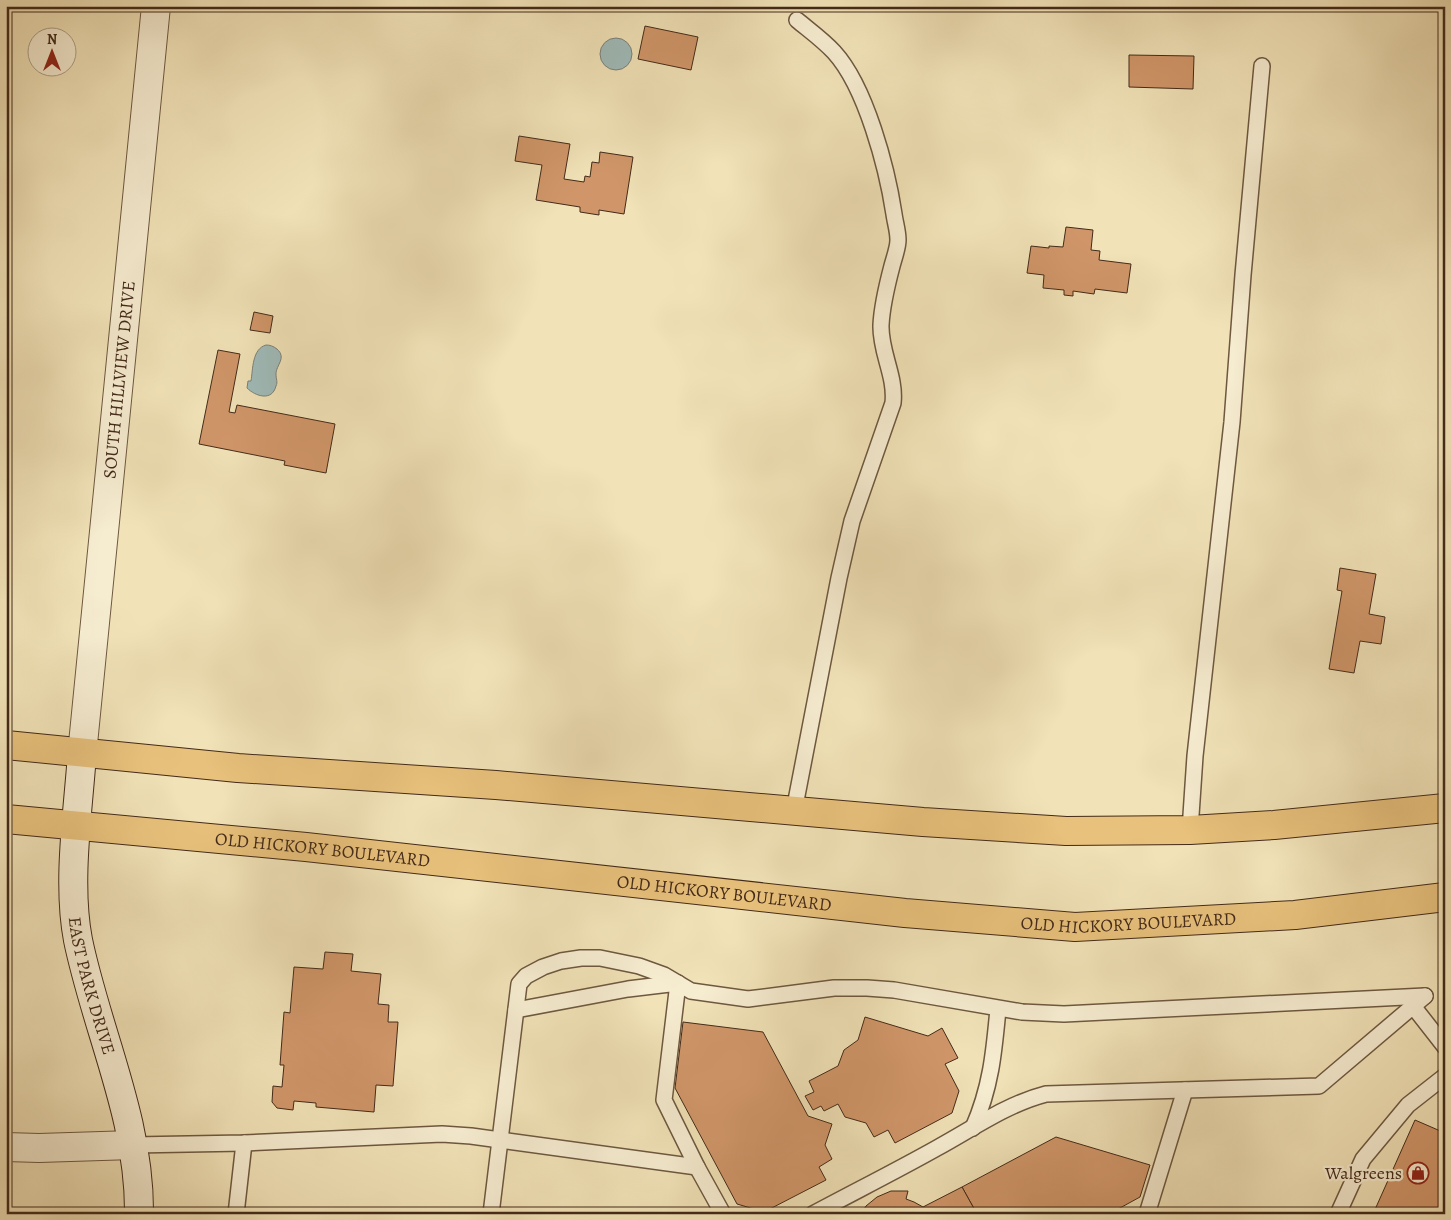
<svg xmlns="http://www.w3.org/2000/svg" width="1451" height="1220" font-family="Alegreya,serif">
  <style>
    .water { fill: #9fbbb9; stroke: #7a8179 }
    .building { fill: #d09669; stroke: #432a19 }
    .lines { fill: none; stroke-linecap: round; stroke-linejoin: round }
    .lane-casing { stroke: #6e5840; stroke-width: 18 }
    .street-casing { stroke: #6e5840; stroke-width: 30 }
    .secondary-casing { stroke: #432a19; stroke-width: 30 }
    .primary-casing { stroke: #432a19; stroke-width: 30 }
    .lane { stroke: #f6ecd0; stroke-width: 15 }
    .street { stroke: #f6ecd0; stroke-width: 28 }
    .secondary { stroke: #f6ecd0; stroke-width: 28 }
    .primary { stroke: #e8c17c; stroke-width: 28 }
    .labels { text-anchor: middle; stroke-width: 4.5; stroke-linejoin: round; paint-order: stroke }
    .street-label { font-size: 18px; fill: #432a19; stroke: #f6ecd0 }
    .poi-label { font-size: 18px; fill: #432a19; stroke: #f6ecd0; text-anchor: end }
  </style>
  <rect width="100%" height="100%" fill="#f1e2b7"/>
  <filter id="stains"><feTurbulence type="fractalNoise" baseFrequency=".004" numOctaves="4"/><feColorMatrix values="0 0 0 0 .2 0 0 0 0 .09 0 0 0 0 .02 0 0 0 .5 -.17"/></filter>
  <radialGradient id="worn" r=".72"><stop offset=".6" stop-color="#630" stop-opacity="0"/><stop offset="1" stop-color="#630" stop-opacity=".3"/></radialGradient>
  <g class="water">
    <circle cx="616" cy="54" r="16"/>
    <path d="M 266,345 C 270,345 273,346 277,349 C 287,358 276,365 276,374 C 276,379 278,382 276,386 C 272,402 255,396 247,388 L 248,381 L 251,381 C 253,369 252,349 266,345 Z"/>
  </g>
  <g class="building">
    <polygon points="645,26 698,37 691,70 638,59"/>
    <polygon points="1129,55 1194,56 1193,89 1129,87"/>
    <polygon points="519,136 570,144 564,179 584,182 585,176 590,177 592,162 599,163 600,152 633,157 624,214 599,210 599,215 580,212 580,207 536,200 542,165 515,161"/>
    <polygon points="1066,227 1093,230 1091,250 1100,251 1099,260 1131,264 1127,293 1095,289 1094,294 1073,291 1073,296 1064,295 1064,290 1043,288 1044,275 1027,273 1031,246 1049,248 1049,246 1063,247"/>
    <polygon points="254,312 273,316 270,333 250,330"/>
    <polygon points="218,350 240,354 229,412 235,413 237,405 335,424 326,473 284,465 285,461 199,444"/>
    <polygon points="1340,568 1376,574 1369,614 1385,617 1381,644 1360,641 1354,673 1329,669 1342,591 1337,590"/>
    <polygon points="325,952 353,954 351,971 381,974 378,1004 389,1005 388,1022 398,1022 393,1086 376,1085 374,1112 316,1107 316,1103 294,1101 293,1110 277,1108 272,1102 273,1086 282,1087 284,1065 280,1065 284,1012 290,1013 294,967 323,969"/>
    <polygon points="865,1017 928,1036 942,1028 958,1058 945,1064 959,1091 952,1113 895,1143 888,1130 874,1137 866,1123 845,1117 838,1104 824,1111 821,1106 813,1110 805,1096 814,1092 809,1081 838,1066 844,1050 858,1040"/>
    <polygon points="683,1022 763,1032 808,1116 832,1124 825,1145 832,1159 819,1167 826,1180 764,1212 737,1204 675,1088"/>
    <polygon points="1415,1120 1445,1133 1445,1214 1373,1214"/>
    <polygon points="1056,1137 1150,1165 1140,1197 1109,1214 977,1214 962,1187"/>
    <polygon points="962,1187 977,1214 861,1214 866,1206 877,1197 891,1191 908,1191 906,1199 914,1202 923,1207"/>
  </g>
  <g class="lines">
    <g class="lane-casing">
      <g id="lane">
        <path d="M 794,811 L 839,578 L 852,521 L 893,403 C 896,376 880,352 881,325 C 882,305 887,285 892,266 C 894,258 898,248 898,240 C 898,231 895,222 894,214 C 887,168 866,87 834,52 C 823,40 809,30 797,20"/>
        <polyline points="1190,830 1195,756 1232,422 1243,275 1262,66"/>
        <polyline points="1413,1006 1445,1047"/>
        <polyline points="516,1010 628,989 678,983 664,1100 697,1167 723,1214"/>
        <path d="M 973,1128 C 991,1087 994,1052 998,1009"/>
        <polyline points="133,1145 244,1143 442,1134 471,1136 697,1167"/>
        <polyline points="236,1214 244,1143"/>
        <polyline points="491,1214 519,984 526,976 543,967 561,961 581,958 600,958 639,966 664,975 691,991 748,999 834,988 867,988 894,990 1022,1012 1064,1014 1425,996"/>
        <path d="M 813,1214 C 854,1192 896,1171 937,1148 C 972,1129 1007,1104 1046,1094 L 1319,1086 L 1425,996"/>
        <polyline points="1147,1214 1185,1090"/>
        <polyline points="1338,1214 1363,1159 1408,1105 1445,1076"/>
      </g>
    </g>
    <g class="street-casing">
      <g id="street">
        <path id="s1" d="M 82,754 L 156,6"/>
        <polyline points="6,1147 39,1148 133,1145"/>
      </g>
    </g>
    <g class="secondary-casing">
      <g id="secondary">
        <path id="s2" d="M 82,754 C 78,812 67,883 78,940 C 97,1032 140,1118 139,1214"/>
      </g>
    </g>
    <g class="primary-casing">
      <g id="primary">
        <polyline points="6,745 238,768 496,785 923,822 1066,831 1190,830 1274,825 1445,808"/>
        <path id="s3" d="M 6,819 L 306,847 L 905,913 L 1075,927 L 1295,915 L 1445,897"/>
      </g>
    </g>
    <use href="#lane" class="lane"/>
    <use href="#street" class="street"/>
    <use href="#secondary" class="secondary"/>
    <use href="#primary" class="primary"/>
  </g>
  <defs>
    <g id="shop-ring" transform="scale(1.125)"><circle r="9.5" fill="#f6ecd0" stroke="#8f2418" stroke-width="1.5"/><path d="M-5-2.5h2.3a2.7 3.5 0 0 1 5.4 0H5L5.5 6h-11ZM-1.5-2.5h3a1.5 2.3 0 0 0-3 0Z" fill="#8f2418"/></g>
  </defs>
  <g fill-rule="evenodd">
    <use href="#shop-ring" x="1418" y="1173"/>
  </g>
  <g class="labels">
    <g class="street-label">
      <text dy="6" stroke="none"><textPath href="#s1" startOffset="376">SOUTH HILLVIEW DRIVE</textPath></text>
      <text dy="6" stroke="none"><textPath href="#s3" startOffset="318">OLD HICKORY BOULEVARD</textPath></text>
      <text dy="6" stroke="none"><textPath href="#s3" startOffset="722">OLD HICKORY BOULEVARD</textPath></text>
      <text dy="6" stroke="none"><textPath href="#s3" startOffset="1128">OLD HICKORY BOULEVARD</textPath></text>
      <text dy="6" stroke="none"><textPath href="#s2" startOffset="234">EAST PARK DRIVE</textPath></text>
    </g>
    <g class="poi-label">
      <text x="1402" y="1179">Walgreens</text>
    </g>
  </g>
  <rect width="1451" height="1220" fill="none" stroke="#f1e2b7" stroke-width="25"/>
  <rect x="8" y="8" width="1436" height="1205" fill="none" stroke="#432a19" stroke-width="2.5"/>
  <rect x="12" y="12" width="1426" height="1195" fill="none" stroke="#432a19"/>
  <g transform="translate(52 52)"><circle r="24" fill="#f6ecd0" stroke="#ae9e87"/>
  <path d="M0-4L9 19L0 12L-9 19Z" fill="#8f2418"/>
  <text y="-8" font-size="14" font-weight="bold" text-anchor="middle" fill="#432a19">N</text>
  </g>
  <rect width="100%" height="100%" filter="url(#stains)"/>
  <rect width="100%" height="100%" fill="url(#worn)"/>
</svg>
